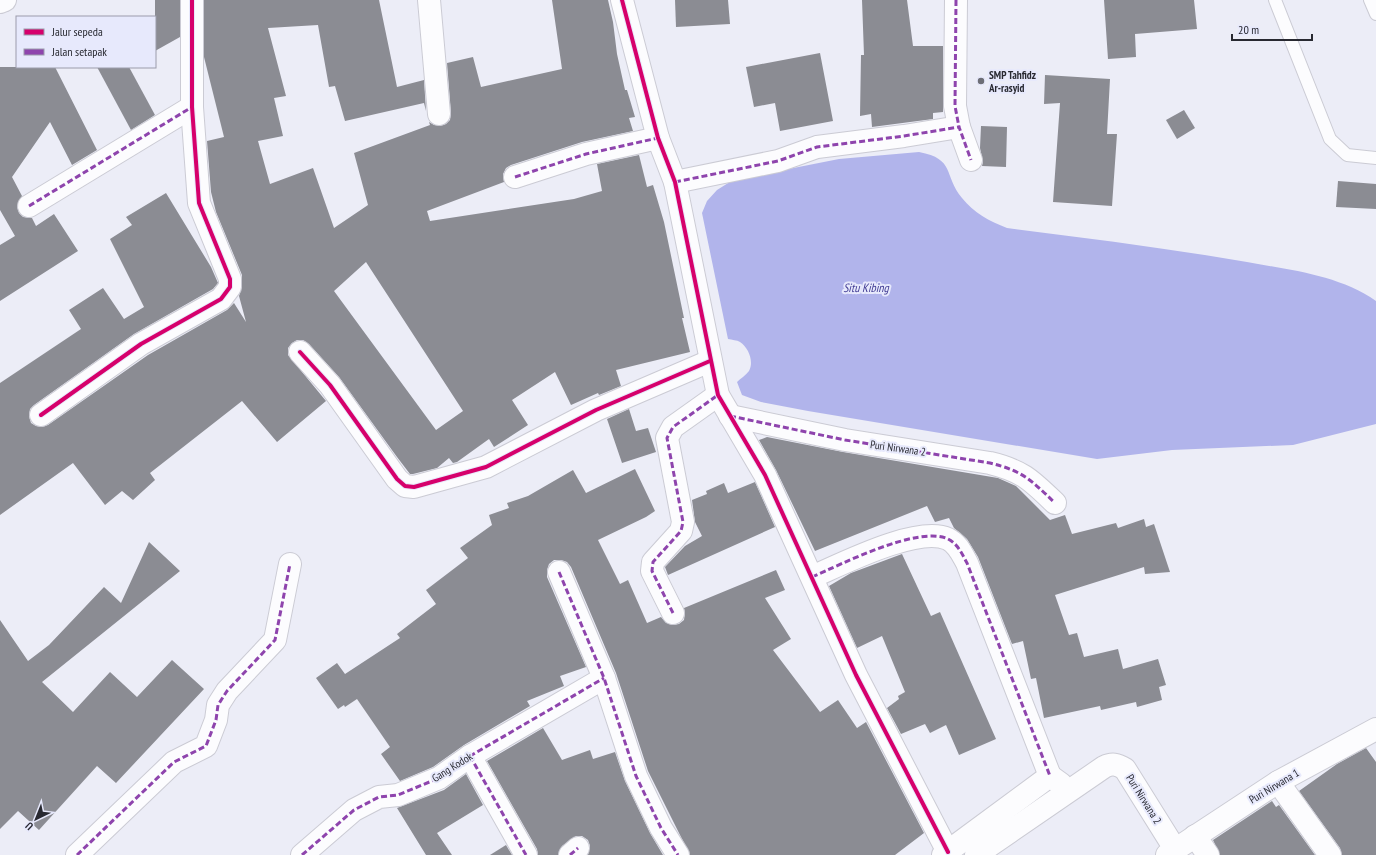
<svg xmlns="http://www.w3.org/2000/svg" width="1376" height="855" font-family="'PT Sans Narrow',sans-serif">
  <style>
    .water { fill: #b1b4eb }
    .building { fill: #8b8c93; fill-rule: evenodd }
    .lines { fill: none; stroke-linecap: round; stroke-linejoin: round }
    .lane-casing { stroke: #cbcbd4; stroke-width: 14 }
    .street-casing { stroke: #cbcbd4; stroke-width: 24 }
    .lane { stroke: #fcfcfe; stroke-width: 12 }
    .street { stroke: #fcfcfe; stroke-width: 22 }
    .quiet { stroke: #8e44ad; stroke-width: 3; stroke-dasharray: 6 3; stroke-linecap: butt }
    .cycleway-casing { stroke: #e7e9fc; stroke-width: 6 }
    .cycleway { stroke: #d6006c; stroke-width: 4 }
    .poi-dot { fill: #6d6e76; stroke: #e7e9fc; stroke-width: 1.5 }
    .labels { text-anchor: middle; stroke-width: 4; stroke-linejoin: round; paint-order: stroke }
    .poi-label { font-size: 11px; font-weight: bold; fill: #282931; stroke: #e7e9fc; text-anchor: start }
    .street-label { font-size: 11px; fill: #282931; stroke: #e7e9fc }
    .water-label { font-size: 12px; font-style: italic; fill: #433e95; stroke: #e7e9fc }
  </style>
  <rect width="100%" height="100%" fill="#ecedf7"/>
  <path class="water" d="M 919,152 C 956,159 943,175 962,198 C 974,213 989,221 1007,228 C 1087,238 1167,248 1247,262 C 1290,270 1339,275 1376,301 L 1376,424 L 1293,445 L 1172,450 L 1097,459 L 808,411 L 761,402 L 742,395 L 737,382 C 740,379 746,375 749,371 C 754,362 749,348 740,342 C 737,340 732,340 728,339 L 702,213 L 707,201 L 717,190 L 733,180 L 839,159 Z"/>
  <g class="building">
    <polygon points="155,0 180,0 180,37 155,51"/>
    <path d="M 204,0 L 379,0 L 397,87 L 424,80 L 426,111 L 424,103 L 345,121 L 335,86 L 329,87 L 318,25 L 268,28 L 286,96 L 274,98 L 283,136 L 258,141 L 270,184 L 313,168 L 334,228 L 368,205 L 354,153 L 430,125 L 429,122 L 434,125 L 440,126 L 446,124 L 450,120 L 451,113 L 447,63 L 473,57 L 481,87 L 562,69 L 552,0 L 608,0 L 613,22 L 617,54 L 625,90 L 627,90 L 635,117 L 629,118 L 633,131 L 582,142 L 511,165 L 506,168 L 503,174 L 504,182 L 427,211 L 430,221 L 574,199 L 602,191 L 597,164 L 639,155 L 647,187 L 653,185 L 664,222 L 684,318 L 682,318 L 690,352 L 616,370 L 621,386 L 599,395 L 598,393 L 571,405 L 555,372 L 512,400 L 528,425 L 494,447 L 489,439 L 457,462 L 453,463 L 449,458 L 437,468 L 413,474 L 410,474 L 397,457 L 339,377 L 309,344 L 303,340 L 297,340 L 292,343 L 288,348 L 288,355 L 326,401 L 277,442 L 242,401 L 150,473 L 155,480 L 133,500 L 122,491 L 105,505 L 73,463 L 0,515 L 0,383 L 81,329 L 69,310 L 103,288 L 124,319 L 144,307 L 110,239 L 132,225 L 126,217 L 166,193 L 211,267 L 218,283 L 213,289 L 134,334 L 34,405 L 30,409 L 29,416 L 31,423 L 36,426 L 42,427 L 48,425 L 148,355 L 227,310 L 234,303 L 246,322 L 239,296 L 242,287 L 242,275 L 216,212 L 211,192 L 207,141 L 224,137 L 204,57 ZM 366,262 L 463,411 L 436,430 L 334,291 Z"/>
    <polygon points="675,0 728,0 730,24 676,27"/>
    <polygon points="862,0 907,0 913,46 943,46 943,112 933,113 933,119 872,127 871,114 860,116 861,55 864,55"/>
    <polygon points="1104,0 1194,0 1197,29 1135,34 1136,57 1108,59"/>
    <polygon points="820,53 833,121 780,131 775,103 754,107 746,67"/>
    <polygon points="0,67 55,67 97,150 72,165 50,122 12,177 22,196 17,206 19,213 23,217 32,218 36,226 54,214 78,251 0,301 0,245 15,236 0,210"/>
    <polygon points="97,67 129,67 155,115 131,130"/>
    <polygon points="1045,75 1110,79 1107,134 1117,134 1112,206 1053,202 1060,103 1044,104"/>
    <polygon points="1184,110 1195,128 1177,139 1166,120"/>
    <polygon points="981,126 1007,127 1006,167 982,166 983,162 980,148"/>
    <polygon points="1338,181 1376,184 1376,209 1336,207"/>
    <polygon points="629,409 636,431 648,428 656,452 622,463 607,419"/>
    <polygon points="767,437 843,452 998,478 1016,486 1050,520 1065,515 1072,534 1116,523 1118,528 1144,519 1146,527 1154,524 1170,572 1145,574 1144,567 1055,595 1069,635 1077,633 1084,657 1118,649 1123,669 1158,659 1166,685 1159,687 1162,700 1137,707 1136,702 1101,710 1100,706 1044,718 1036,678 1031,679 1023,641 1012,644 978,557 967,539 954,528 949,518 935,522 927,506 815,551 776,470 759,440"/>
    <polygon points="635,469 655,511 646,517 598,540 620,584 628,580 647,623 661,617 666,623 673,625 679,624 684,620 685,613 684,608 776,570 785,590 765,598 791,639 773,650 820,712 838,700 857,728 866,722 924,833 895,855 690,855 648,771 616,673 571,567 567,562 561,560 554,560 549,564 547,570 547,577 586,667 560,676 564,686 527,701 530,706 464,745 433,767 400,781 381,754 390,747 357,699 345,707 344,705 338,709 316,678 337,663 345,674 400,638 397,634 436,604 426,590 468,558 460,548 492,525 489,515 509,508 507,503 528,496 573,470 586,493"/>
    <polygon points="755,482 775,527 668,575 665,567 685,546 702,536 695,522 692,500 707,494 706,491 724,483 728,493"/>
    <polygon points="149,542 180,571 42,682 73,712 110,672 137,697 172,660 204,689 116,783 97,766 39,830 18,811 0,829 0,620 28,661 49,645 104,587 121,603"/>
    <polygon points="902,554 931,616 940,612 996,739 959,755 946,725 930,733 925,724 901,734 887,708 899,699 898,696 905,692 882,636 857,648 829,586 851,573"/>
    <polygon points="543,728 562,760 590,750 593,759 615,752 625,781 650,833 663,855 588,855 590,846 588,840 582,836 576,836 562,846 558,855 538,855 537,849 487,761"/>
    <polygon points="1366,748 1376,762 1376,855 1342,855 1340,848 1299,791 1337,764"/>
    <polygon points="466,774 483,805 437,833 452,855 426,855 397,808 444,790"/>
    <polygon points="1272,801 1276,807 1279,805 1315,855 1220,855 1213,840"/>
    <polygon points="506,845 512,855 490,855"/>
  </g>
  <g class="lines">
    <g class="lane-casing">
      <g id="lane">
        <polyline points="1275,0 1330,139 1347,155 1376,158"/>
        <polyline points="1370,0 1376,14"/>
      </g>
    </g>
    <g class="street-casing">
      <g id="street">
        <polyline points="429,0 439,114"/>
        <polyline points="622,0 658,138 675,182 718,395 765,475 856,675 948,852"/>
        <polyline points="956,0 955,106 959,127"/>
        <polyline points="0,2 5,0"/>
        <polyline points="515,177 586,154 658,138"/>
        <polyline points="675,182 778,161 817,147 904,136 959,127 971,160"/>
        <polyline points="29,206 192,107"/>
        <polyline points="300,352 330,385 397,479 405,486 414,487 486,467 596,410 710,361"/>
        <polyline points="41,415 141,344 221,299 230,287 230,279 199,203 192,107 192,0"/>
        <path d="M 730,416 L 845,440 L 990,463 C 1023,471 1031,480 1055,503"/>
        <polyline points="559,572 604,678 636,776 661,828 678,855"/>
        <path d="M 812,577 C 842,564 918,525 948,539 C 958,544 962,554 967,563 L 1050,776"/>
        <polyline points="673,613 652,571 653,562 681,531 683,522 667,438 673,427 718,395"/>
        <polyline points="470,756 526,855"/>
        <polyline points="1278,782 1330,855"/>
        <polyline points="1195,836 1208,855"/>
        <polyline points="77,855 174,762 206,746 216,720 218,705 227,691 275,640 290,564"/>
        <polyline points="302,855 354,810 379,797 398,795 439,778 470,756 604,678"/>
        <polyline points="570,855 578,848"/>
        <polyline points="943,855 1050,776 1061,784"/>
        <path d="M 976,855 L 1104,767 C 1112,763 1117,764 1125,769 L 1175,849"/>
        <polyline points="1167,855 1278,782 1376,729"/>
      </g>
    </g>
    <use href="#lane" class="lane"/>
    <use href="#street" class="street"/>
    <g class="quiet">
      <polyline points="956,0 955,106 959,127"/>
      <polyline points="515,177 586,154 658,138"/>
      <polyline points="675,182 778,161 817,147 904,136 959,127 971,160"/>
      <polyline points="29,206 192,107"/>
      <path d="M 730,416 L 845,440 L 990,463 C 1023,471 1031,480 1055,503"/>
      <polyline points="559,572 604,678 636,776 661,828 678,855"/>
      <path d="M 812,577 C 842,564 918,525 948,539 C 958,544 962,554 967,563 L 1050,776"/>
      <polyline points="673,613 652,571 653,562 681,531 683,522 667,438 673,427 718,395"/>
      <polyline points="470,756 526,855"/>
      <polyline points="77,855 174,762 206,746 216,720 218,705 227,691 275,640 290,564"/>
      <polyline points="302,855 354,810 379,797 398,795 439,778 470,756 604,678"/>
      <polyline points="570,855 578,848"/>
    </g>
    <g class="cycleway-casing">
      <g id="cycleway">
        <polyline points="622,0 658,138 675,182 718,395 765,475 856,675 948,852"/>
        <polyline points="300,352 330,385 397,479 405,486 414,487 486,467 596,410 710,361"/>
        <polyline points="41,415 141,344 221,299 230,287 230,279 199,203 192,107 192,0"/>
      </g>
    </g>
    <use href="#cycleway" class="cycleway"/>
  </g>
  <circle class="poi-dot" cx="981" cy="81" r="4"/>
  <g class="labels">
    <g class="poi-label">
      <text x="989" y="79">SMP Tahfidz<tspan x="989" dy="13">Ar-rasyid</tspan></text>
    </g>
    <g class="street-label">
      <text transform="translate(898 448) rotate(8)" y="4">Puri Nirwana 2</text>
      <text transform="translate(452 767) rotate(-32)" y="4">Gang Kodok</text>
      <text transform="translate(1274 786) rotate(-31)" y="4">Puri Nirwana 1</text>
      <text transform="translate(1144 799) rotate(58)" y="4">Puri Nirwana 2</text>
    </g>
    <g class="water-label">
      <text x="866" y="292">Situ Kibing</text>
    </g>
  </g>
  <rect x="16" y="16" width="140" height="52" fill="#e7e9fc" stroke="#9b9cab"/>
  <rect x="24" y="29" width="20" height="6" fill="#d6006c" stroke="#9b9cab"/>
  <text x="52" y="36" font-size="12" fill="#282931">Jalur sepeda</text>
  <rect x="24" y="49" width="20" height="6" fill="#8e44ad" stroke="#9b9cab"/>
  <text x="52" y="56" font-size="12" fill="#282931">Jalan setapak</text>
  <g transform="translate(36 819) rotate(223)" stroke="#e7e9fc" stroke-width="3" paint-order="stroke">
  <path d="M0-3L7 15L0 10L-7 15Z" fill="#282931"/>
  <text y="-6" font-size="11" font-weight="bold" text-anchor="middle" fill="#282931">U</text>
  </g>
  <path d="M1232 34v6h80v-6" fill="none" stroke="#282931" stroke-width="2"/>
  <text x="1238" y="34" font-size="12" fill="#282931" stroke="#e7e9fc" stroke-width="3" paint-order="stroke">20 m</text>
</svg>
